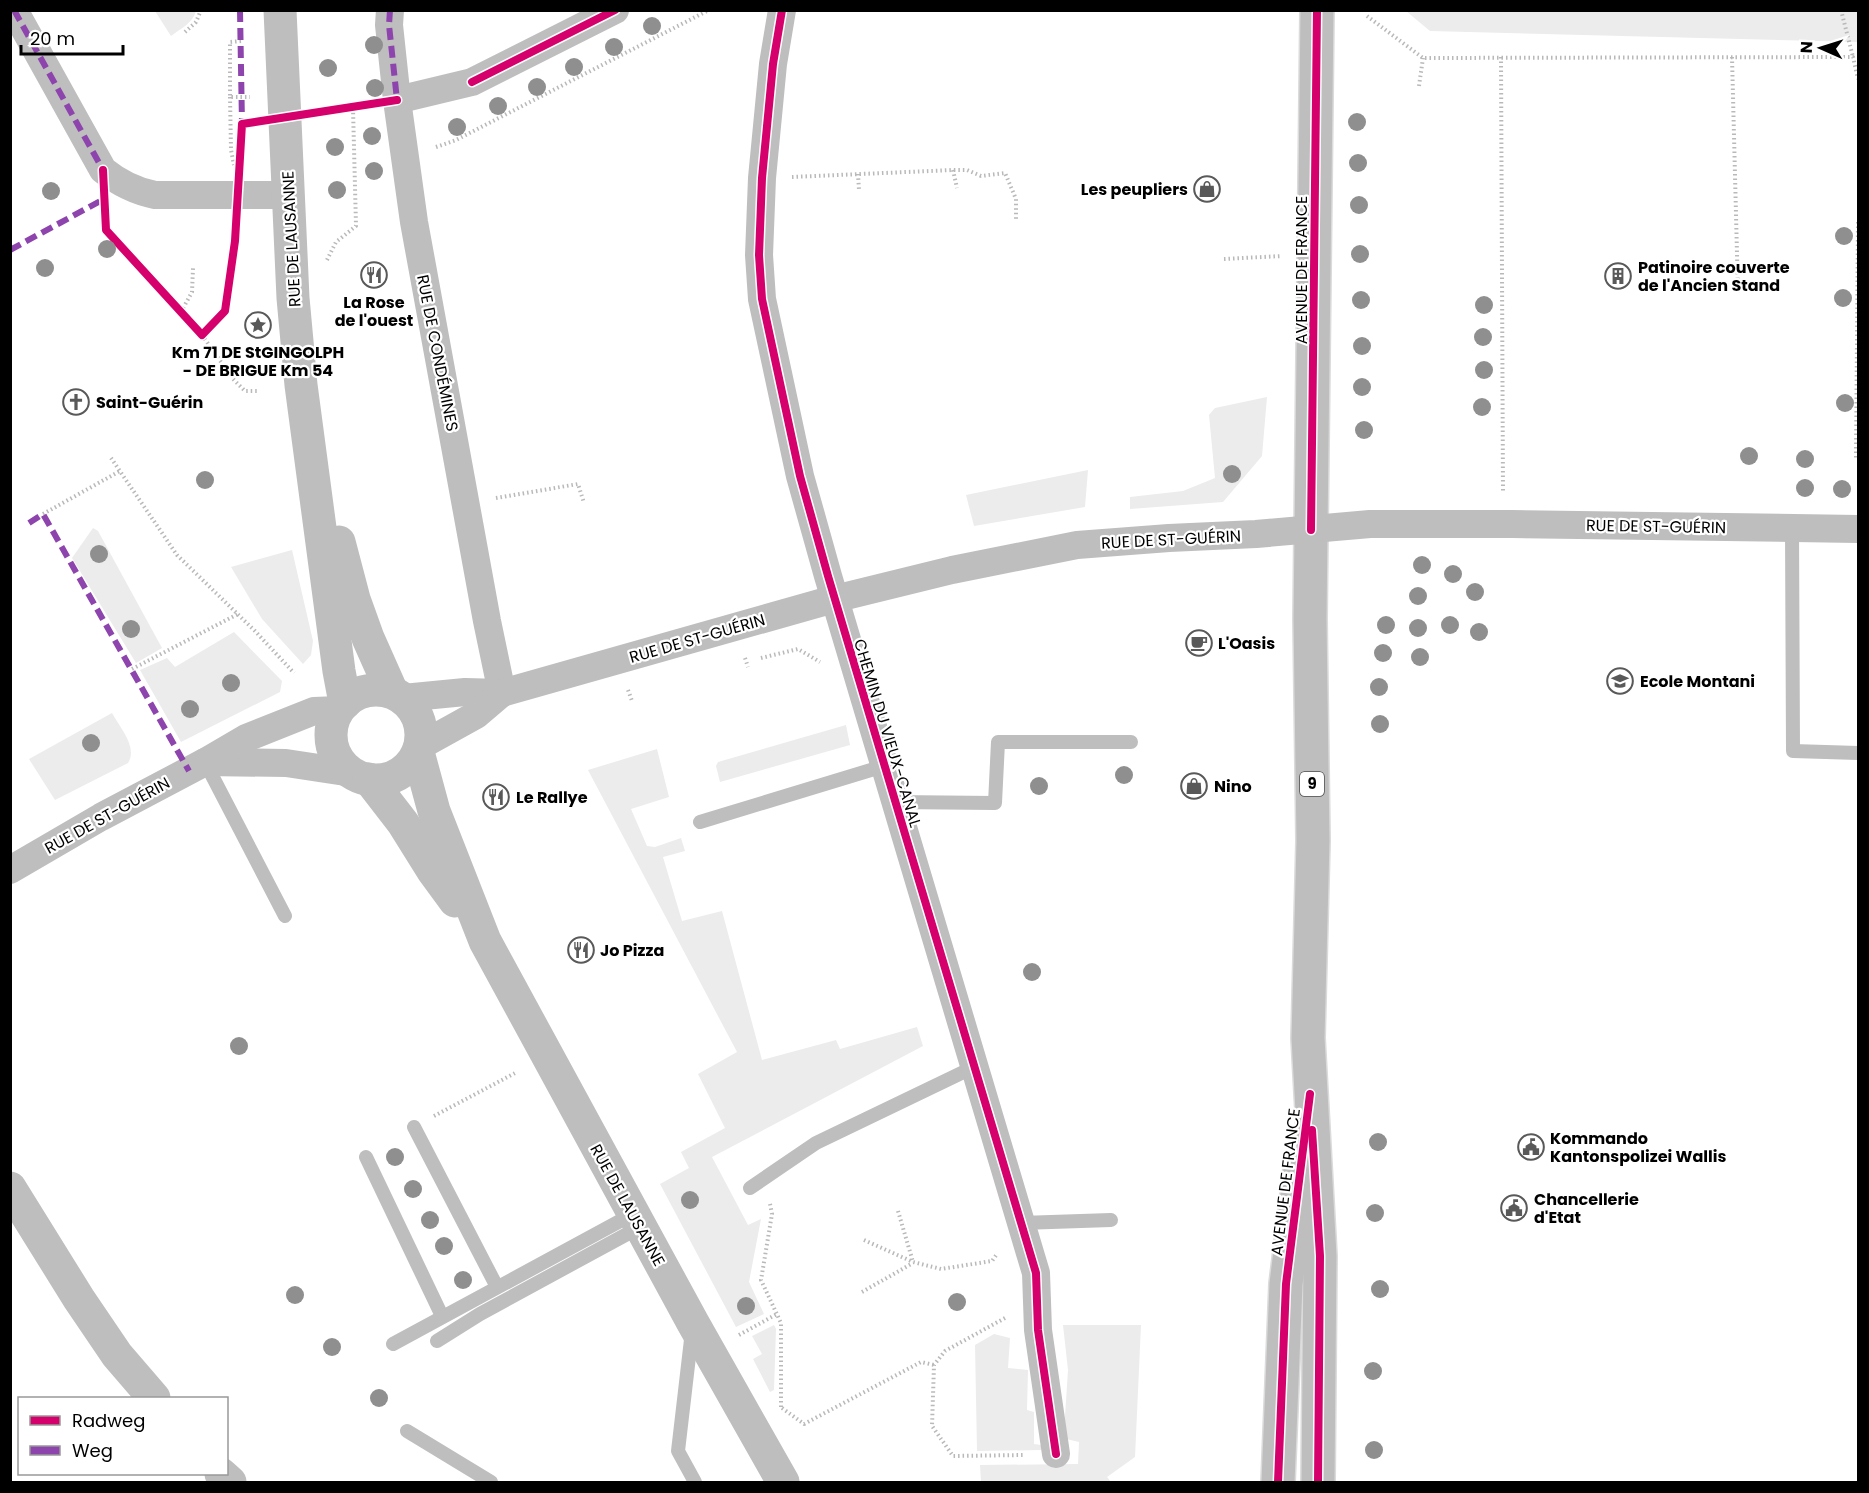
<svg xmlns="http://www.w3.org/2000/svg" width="1869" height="1493" font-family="Poppins,sans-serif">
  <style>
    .green { fill: #ececec }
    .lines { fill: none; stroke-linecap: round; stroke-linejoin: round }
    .primary-casing { stroke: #dbdbdb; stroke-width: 36 }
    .path { stroke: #b9b9b9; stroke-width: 4; stroke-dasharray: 1.5 3; stroke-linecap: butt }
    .service { stroke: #bebebe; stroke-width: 14 }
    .minor { stroke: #bebebe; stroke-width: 28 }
    .tertiary { stroke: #bebebe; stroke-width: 33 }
    .primary { stroke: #bebebe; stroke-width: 33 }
    .quiet { stroke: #8e44ad; stroke-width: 6; stroke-dasharray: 12 6; stroke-linecap: butt }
    .cycleway-casing { stroke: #fff; stroke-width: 11 }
    .cycleway { stroke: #d6006c; stroke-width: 8 }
    .tree { fill: #8f8f8f }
    .labels { text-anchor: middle; stroke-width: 4.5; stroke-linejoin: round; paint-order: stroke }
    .shield { fill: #fff; stroke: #4c4c4c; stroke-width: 1.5 }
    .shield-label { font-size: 15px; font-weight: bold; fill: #000 }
    .poi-label { font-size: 16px; font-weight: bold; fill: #000; stroke: #fff; text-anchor: start }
    .street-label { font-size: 16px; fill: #000; stroke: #fff }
  </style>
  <rect width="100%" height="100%" fill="#fff"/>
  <g class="green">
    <path d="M 155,11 L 196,11 C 193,23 180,29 171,36 Z"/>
    <polygon points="1406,11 1858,11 1858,42 1430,31"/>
    <polygon points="1267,397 1262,456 1223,502 1130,509 1130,497 1183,491 1215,478 1209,415 1215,408"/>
    <polygon points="1088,470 1085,507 974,526 966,495"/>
    <polygon points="93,528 98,531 162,648 136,663 72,558"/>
    <polygon points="292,550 313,641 311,655 303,664 262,619 231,567"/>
    <polygon points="234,632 282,681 280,692 181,742 140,670 167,658 175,667"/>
    <path d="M 112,713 C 120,728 138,747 128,763 L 55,800 L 29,759 Z"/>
    <polygon points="846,725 850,745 720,782 716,766 718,762"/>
    <polygon points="657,749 669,797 631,809 647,846 655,847 681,838 685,851 663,857 682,921 722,911 762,1060 836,1040 840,1049 917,1027 923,1046 712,1157 748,1225 761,1219 749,1282 764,1314 736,1327 660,1184 689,1168 681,1152 725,1128 698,1074 737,1052 588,770"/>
    <polygon points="774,1325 776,1329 774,1390 770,1392 753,1359 762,1354 752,1336"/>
    <polygon points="1063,1325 1141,1325 1135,1457 1107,1477 1111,1482 981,1482 980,1465 1078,1464 1079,1442 1062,1438 1064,1432 1068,1370"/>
    <polygon points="994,1334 1010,1338 1008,1368 1028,1370 1027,1410 1034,1412 1034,1444 1041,1445 1041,1450 977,1451 975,1345"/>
  </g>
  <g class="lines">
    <g class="primary-casing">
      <g id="primary">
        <polyline points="1317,10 1310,619 1313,841 1308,1038 1320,1256 1318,1482"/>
        <polyline points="1278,1482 1286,1284 1300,1170"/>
      </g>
    </g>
    <g class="path">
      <polyline points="1841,10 1853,57"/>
      <polyline points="1367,16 1423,58 1853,57 1858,79"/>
      <polyline points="185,32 196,22 201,10"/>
      <polyline points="241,41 230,42 230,97 250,97"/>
      <polyline points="1501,57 1503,493"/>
      <polyline points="1732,57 1738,293"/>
      <polyline points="1419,86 1423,58"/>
      <polyline points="230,97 231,150 234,165"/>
      <polyline points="436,147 456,140 709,10"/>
      <polyline points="953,170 957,188"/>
      <polyline points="858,174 859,190"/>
      <polyline points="792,177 953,170 967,170 981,176 1005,173 1016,199 1016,220"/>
      <polyline points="105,210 106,230 202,335 225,311 235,241"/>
      <polyline points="1858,222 1856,459 1858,459"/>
      <polyline points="1224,259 1282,256"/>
      <polyline points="327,260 336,242 356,226 353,108"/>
      <polyline points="181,312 192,292 193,268"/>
      <polyline points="202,335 233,379 245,391 257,391"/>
      <polyline points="111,458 177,555 255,631 294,673"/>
      <polyline points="496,498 578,484 584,503"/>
      <polyline points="43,514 120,471"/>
      <polyline points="745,658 748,667"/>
      <polyline points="761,658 798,649 820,662"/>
      <polyline points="132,669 238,614"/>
      <polyline points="628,690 632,701"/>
      <polyline points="434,1116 517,1072"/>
      <polyline points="770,1204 772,1214 761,1280 781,1323 781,1407"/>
      <polyline points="898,1211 913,1262"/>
      <polyline points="864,1240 913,1262 941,1269 992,1261 997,1254"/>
      <polyline points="862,1292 913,1263"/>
      <polyline points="1005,1318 945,1351 934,1365 932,1426 953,1456 1025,1455"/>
      <polyline points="739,1335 777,1314"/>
      <polyline points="782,1408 804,1424 921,1362 934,1365"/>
    </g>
    <g class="service">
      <polyline points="1792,529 1793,751 1858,753"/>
      <polyline points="205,762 285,916"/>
      <polyline points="895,802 995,803 998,742 1131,742"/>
      <polyline points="700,822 884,766"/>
      <polyline points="414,1127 497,1287"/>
      <polyline points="366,1157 442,1316"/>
      <polyline points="750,1188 816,1143 974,1067"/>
      <polyline points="1021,1223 1111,1220"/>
      <polyline points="692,1331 678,1451 695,1482"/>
      <polyline points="437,1341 480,1314 640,1227"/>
      <polyline points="393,1344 633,1214"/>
      <polyline points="407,1431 491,1482"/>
    </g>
    <g class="minor">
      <path d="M 14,10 L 103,170 C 119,183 135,191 155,195 L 288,195"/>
      <polyline points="390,10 389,25 397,100 414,222 487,621 502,693"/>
      <polyline points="782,10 773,64 762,178 759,255 762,299 800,476 828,576 1036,1273 1038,1330 1056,1454"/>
      <polyline points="397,100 472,82 615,10"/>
      <polyline points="403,698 465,692 502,693 834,599 952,570 1077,545 1169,538 1256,534 1370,524 1512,524 1858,529"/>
      <polyline points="420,746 476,715 502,693"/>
      <polyline points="205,762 286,763 352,773"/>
      <polyline points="10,870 101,817 205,762 246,738 314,711 339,710"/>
    </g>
    <g class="tertiary">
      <polyline points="280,10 293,298 301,385 339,671 345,703"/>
      <polyline points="339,542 354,599 368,638 392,692"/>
      <circle cx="376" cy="735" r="45"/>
      <polyline points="418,752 434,811 485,941 693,1323 783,1482"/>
      <polyline points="369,779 403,823 433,871 455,901"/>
      <polyline points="10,1188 79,1299 117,1355 154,1398"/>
      <polyline points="221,1474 230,1482"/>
    </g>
    <use href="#primary" class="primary"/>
    <g class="quiet">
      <polyline points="14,10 103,170"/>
      <polyline points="240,10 242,124"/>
      <polyline points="390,10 389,25 397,100 394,101"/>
      <polyline points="10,250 104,199"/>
      <polyline points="29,523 43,514 189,771"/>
    </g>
    <g class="cycleway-casing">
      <g id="cycleway">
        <polyline points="782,10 773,64 762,178 759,255 762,299 800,476 828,576 1036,1273 1038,1330 1056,1454"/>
        <polyline points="472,82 615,10"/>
        <polyline points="103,170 106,230 202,335 225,311 235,241 242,124 397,100"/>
        <polyline points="1311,530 1317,10"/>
        <polyline points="1312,1130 1320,1256 1318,1482"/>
        <polyline points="1278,1482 1286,1284 1310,1094"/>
      </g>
    </g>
    <use href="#cycleway" class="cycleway"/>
  </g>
  <g class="tree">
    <circle cx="652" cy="26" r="9"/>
    <circle cx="374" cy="45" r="9"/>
    <circle cx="614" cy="47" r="9"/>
    <circle cx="574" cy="67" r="9"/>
    <circle cx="328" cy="68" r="9"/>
    <circle cx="537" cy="87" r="9"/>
    <circle cx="375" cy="88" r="9"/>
    <circle cx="498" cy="106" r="9"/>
    <circle cx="1357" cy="122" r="9"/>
    <circle cx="457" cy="127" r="9"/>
    <circle cx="372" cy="136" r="9"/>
    <circle cx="335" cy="147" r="9"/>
    <circle cx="1358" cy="163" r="9"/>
    <circle cx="374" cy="171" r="9"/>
    <circle cx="337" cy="190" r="9"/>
    <circle cx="51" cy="191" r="9"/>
    <circle cx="1359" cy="205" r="9"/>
    <circle cx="1844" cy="236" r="9"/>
    <circle cx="107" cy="249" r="9"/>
    <circle cx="1360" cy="254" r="9"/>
    <circle cx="45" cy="268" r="9"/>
    <circle cx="1843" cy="298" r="9"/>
    <circle cx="1361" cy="300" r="9"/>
    <circle cx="1484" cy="305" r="9"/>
    <circle cx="1483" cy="337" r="9"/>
    <circle cx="1362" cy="346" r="9"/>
    <circle cx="1484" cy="370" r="9"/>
    <circle cx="1362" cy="387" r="9"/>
    <circle cx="1845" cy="403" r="9"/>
    <circle cx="1482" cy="407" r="9"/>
    <circle cx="1364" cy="430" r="9"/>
    <circle cx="1749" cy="456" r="9"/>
    <circle cx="1805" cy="459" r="9"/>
    <circle cx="1232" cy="474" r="9"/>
    <circle cx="205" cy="480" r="9"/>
    <circle cx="1805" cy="488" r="9"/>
    <circle cx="1842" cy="489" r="9"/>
    <circle cx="99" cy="554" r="9"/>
    <circle cx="1422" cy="565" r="9"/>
    <circle cx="1453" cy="574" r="9"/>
    <circle cx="1475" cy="592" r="9"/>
    <circle cx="1418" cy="596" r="9"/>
    <circle cx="1386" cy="625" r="9"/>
    <circle cx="1450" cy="625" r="9"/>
    <circle cx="1418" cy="628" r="9"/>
    <circle cx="131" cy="629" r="9"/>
    <circle cx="1479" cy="632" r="9"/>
    <circle cx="1383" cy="653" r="9"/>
    <circle cx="1420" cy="657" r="9"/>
    <circle cx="231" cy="683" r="9"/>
    <circle cx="1379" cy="687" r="9"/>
    <circle cx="190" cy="709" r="9"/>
    <circle cx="1380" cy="724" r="9"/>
    <circle cx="91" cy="743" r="9"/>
    <circle cx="1124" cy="775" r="9"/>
    <circle cx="1039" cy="786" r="9"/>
    <circle cx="1032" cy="972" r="9"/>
    <circle cx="239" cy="1046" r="9"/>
    <circle cx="1378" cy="1142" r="9"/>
    <circle cx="395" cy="1157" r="9"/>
    <circle cx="413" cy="1189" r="9"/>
    <circle cx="690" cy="1200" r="9"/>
    <circle cx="1375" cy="1213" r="9"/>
    <circle cx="430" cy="1220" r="9"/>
    <circle cx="444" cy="1246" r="9"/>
    <circle cx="463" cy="1280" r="9"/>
    <circle cx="1380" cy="1289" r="9"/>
    <circle cx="295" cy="1295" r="9"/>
    <circle cx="957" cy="1302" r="9"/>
    <circle cx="746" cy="1306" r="9"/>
    <circle cx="332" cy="1347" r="9"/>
    <circle cx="1373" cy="1371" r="9"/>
    <circle cx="379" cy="1398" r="9"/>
    <circle cx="1374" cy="1450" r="9"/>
  </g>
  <defs>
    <g id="shop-ring" transform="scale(1.35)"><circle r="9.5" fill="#fff" stroke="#595959" stroke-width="1.5"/><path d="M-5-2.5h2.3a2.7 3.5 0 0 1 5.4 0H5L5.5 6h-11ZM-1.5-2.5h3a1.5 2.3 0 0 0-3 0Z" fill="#595959"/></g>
    <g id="restaurant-ring" transform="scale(1.35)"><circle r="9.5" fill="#fff" stroke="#595959" stroke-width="1.5"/><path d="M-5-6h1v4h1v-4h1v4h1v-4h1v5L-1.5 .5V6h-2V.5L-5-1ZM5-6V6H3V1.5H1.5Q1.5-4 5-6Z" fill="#595959"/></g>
    <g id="building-ring" transform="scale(1.35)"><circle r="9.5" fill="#fff" stroke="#595959" stroke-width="1.5"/><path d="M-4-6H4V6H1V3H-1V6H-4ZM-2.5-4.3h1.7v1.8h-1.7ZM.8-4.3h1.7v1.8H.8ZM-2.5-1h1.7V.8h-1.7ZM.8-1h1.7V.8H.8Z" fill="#595959"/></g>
    <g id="sight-ring" transform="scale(1.35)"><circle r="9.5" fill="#fff" stroke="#595959" stroke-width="1.5"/><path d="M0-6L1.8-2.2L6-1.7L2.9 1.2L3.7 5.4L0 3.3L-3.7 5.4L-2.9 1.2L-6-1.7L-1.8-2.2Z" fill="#595959"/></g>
    <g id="church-ring" transform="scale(1.35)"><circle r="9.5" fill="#fff" stroke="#595959" stroke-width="1.5"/><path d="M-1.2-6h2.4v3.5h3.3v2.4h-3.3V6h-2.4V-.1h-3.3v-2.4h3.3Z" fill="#595959"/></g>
    <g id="cafe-ring" transform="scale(1.35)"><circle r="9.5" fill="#fff" stroke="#595959" stroke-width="1.5"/><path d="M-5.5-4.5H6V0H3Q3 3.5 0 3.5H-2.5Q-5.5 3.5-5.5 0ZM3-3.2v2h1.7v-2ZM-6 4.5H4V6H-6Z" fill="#595959"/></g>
    <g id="school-ring" transform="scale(1.35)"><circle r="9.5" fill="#fff" stroke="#595959" stroke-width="1.5"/><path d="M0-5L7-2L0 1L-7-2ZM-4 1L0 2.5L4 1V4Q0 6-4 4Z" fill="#595959"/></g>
    <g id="civic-ring" transform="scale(1.35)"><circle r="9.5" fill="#fff" stroke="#595959" stroke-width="1.5"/><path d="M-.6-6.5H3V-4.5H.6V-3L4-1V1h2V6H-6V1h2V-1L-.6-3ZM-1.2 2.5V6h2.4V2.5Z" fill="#595959"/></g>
  </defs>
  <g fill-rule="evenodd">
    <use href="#shop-ring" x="1207" y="189"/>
    <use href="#restaurant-ring" x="374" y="275"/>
    <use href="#building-ring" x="1618" y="276"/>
    <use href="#sight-ring" x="258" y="325"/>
    <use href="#church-ring" x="76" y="402"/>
    <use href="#cafe-ring" x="1199" y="643"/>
    <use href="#school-ring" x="1620" y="681"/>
    <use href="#shop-ring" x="1194" y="786"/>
    <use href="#restaurant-ring" x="496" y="797"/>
    <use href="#restaurant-ring" x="581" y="950"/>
    <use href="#civic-ring" x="1531" y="1147"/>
    <use href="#civic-ring" x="1514" y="1208"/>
  </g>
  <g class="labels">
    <rect class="shield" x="1300" y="772" width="24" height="24" rx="4.5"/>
    <g class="shield-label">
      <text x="1312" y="789">9</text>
    </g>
    <g class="poi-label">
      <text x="1188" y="195" text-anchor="end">Les peupliers</text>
      <text x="1638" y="273">Patinoire couverte<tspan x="1638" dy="18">de l'Ancien Stand</tspan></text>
      <text x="374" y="308" text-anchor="middle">La Rose<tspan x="374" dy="18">de l'ouest</tspan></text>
      <text x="258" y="358" text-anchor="middle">Km 71 DE StGINGOLPH<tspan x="258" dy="18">- DE BRIGUE Km 54</tspan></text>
      <text x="96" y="408">Saint-Guérin</text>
      <text x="1218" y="649">L'Oasis</text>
      <text x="1640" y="687">Ecole Montani</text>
      <text x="1214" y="792">Nino</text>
      <text x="516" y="803">Le Rallye</text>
      <text x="600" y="956">Jo Pizza</text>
      <text x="1550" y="1144">Kommando<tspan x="1550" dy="18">Kantonspolizei Wallis</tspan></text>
      <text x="1534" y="1205">Chancellerie<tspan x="1534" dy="18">d'Etat</tspan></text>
    </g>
    <g class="street-label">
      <text transform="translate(291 239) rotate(-93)" y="6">RUE DE LAUSANNE</text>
      <text transform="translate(1301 270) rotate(-90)" y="6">AVENUE DE FRANCE</text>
      <text transform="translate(438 353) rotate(79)" y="6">RUE DE CONDÉMINES</text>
      <text transform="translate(1656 526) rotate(1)" y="6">RUE DE ST-GUÉRIN</text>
      <text transform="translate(1171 539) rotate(-3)" y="6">RUE DE ST-GUÉRIN</text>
      <text transform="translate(697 638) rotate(-16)" y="6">RUE DE ST-GUÉRIN</text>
      <text transform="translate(888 733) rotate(73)" y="6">CHEMIN DU VIEUX-CANAL</text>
      <text transform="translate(107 815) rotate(-29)" y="6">RUE DE ST-GUÉRIN</text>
      <text transform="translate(1285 1182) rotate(-83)" y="6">AVENUE DE FRANCE</text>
      <text transform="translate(628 1205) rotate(61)" y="6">RUE DE LAUSANNE</text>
    </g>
  </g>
  <rect width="1869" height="1493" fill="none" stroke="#000000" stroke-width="24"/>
  <rect x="18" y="1397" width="210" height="78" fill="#ffffff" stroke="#999999" stroke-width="1.5"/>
  <rect x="30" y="1416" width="30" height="9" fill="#d6006c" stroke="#999999" stroke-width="1.5"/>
  <text x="72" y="1427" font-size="18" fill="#000000">Radweg</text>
  <rect x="30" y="1446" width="30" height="9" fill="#8e44ad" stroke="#999999" stroke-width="1.5"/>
  <text x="72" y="1457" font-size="18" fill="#000000">Weg</text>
  <g transform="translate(1821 48) rotate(273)" stroke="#ffffff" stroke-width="4.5" paint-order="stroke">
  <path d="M0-4.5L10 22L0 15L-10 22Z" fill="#000000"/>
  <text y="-9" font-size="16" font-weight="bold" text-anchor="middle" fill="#000000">N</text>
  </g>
  <path d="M21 45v9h102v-9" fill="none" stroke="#000000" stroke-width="3"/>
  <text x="30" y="45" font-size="18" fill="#000000" stroke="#ffffff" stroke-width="4.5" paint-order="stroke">20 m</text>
</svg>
